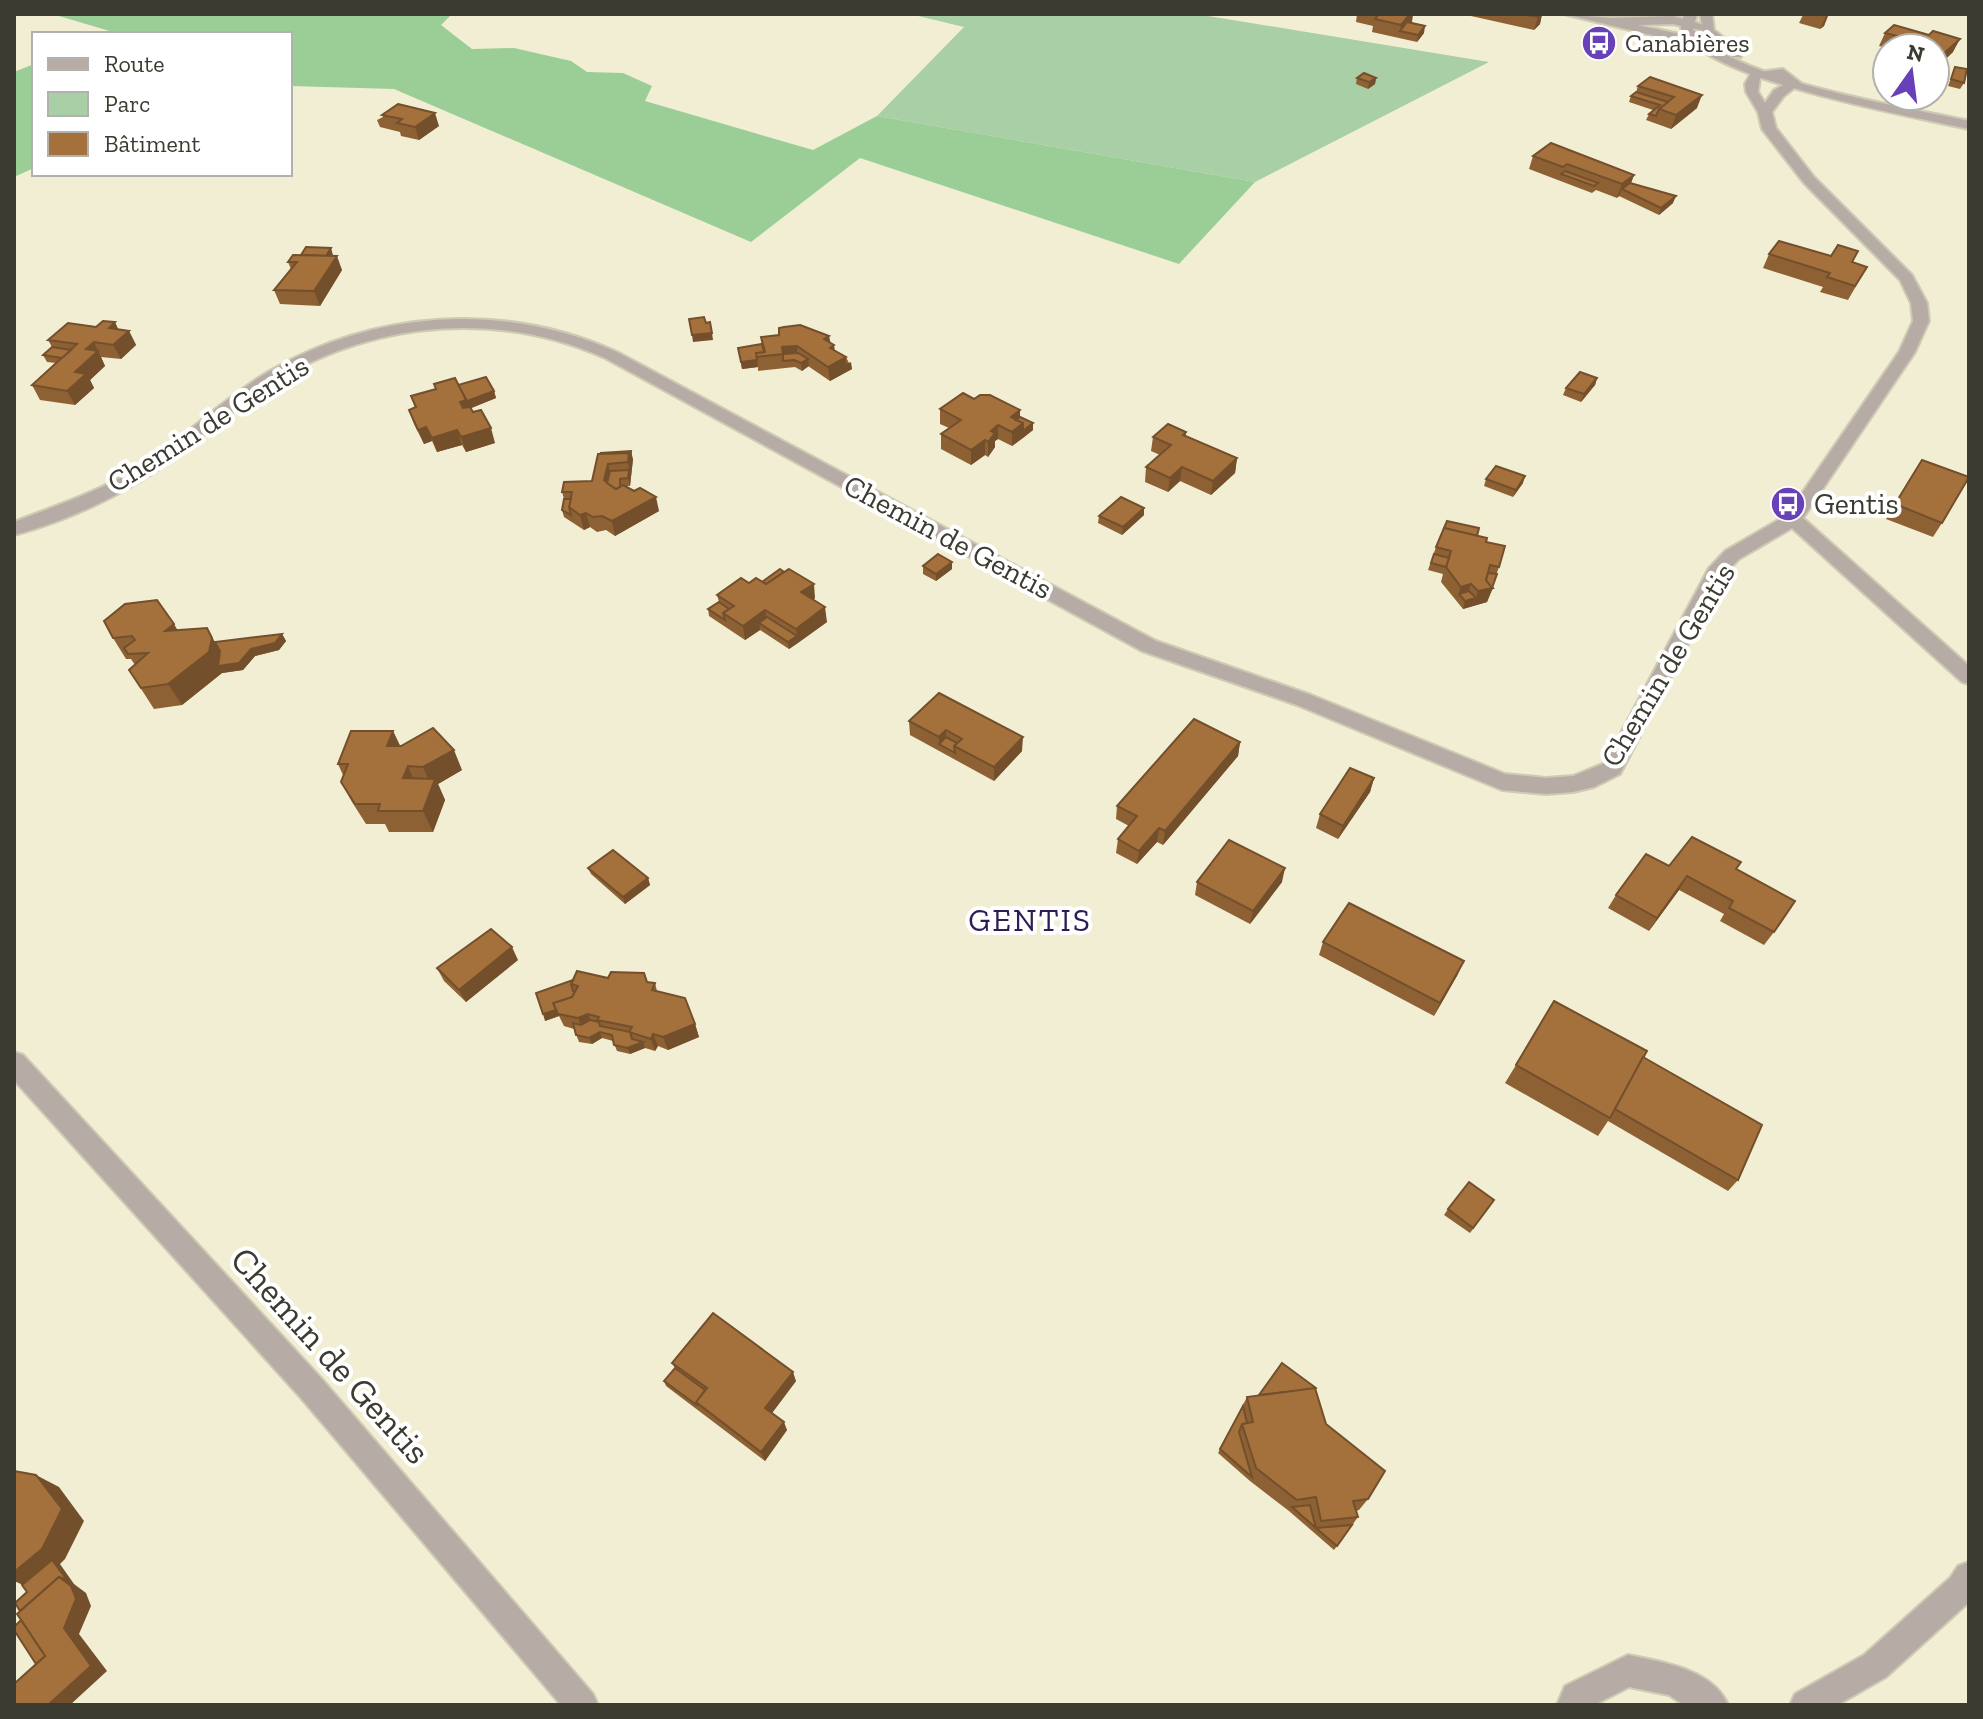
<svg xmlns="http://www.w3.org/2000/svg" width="1983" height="1719" font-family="'Zilla Slab',serif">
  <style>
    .green { fill: #a8cfa5 }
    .forest { fill: #9ace96 }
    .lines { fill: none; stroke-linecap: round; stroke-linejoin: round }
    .minor-casing { stroke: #cecab3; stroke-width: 4 }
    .tertiary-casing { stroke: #cecab3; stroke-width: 4 }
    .minor { fill: #b7aba6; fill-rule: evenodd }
    .tertiary { fill: #b7aba6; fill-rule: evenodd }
    .wall { fill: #8d6134 }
    .shaded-wall { fill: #734f2b }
    .building { fill: #a4713d; stroke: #734f2b; stroke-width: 2 }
    .labels { text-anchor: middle; stroke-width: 8; stroke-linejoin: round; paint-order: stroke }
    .far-poi-label { font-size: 26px; fill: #3c3b31; stroke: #fff; text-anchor: start }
    .street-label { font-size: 30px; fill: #3c3b31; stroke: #fff }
    .poi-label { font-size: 30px; fill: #3c3b31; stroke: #fff; text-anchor: start }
    .neighbourhood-label { font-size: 32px; letter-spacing: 2px; fill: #2f1c56; stroke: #fff }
    .near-street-label { font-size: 36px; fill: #3c3b31; stroke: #fff }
  </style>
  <rect width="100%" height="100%" fill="#f2eed4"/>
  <polygon class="green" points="910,14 1196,14 1489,62 1255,182 877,116 964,27"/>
  <g class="forest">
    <polygon points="52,14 452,14 441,25 472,49 514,48 571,61 587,72 623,73 652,86 645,101 813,150 877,116 1255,182 1179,264 860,158 751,242 394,89 290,86 290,34 109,34 113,32"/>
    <polygon points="34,64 34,168 14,177 14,72"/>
  </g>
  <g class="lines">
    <g class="minor-casing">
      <g id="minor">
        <polygon points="1564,14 1610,18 1673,16 1711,27 1705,31 1673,24 1638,25 1684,35 1711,31 1717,35 1684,43"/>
        <path d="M 1783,69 L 1801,83 L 1784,96 L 1772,112 L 1776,128 L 1814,177 L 1912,275 L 1927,303 L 1929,321 L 1915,352 L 1803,518 L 1969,666 L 1969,684 L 1962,682 L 1792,528 L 1739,559 L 1724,575 L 1620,774 L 1594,787 L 1573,792 L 1546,794 L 1502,790 L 1297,705 L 1142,651 L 605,358 C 500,311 379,320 279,379 C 239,403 205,436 168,463 C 123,495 67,521 14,535 L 14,522 C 55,506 98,492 136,469 C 182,440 221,400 268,372 C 374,310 504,301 617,352 L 1156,641 L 1311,695 L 1505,774 L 1546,778 L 1573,776 L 1605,763 L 1709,568 L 1725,551 L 1787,515 L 1899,352 L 1913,321 L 1911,303 L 1900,280 L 1804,183 L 1762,129 L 1758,112 L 1746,92 L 1745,84 L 1751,73 ZM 1780,77 L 1787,83 L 1774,90 L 1765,103 L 1758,92 L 1760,78 Z"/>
        <polygon points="14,1052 23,1055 321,1378 593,1694 598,1705 561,1705 301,1398 14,1080"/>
        <polygon points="1969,1562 1969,1602 1886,1677 1837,1705 1790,1705 1795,1694 1864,1655 1950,1578 1958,1566"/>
        <path d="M 1628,1655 C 1662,1662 1713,1669 1728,1705 L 1684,1705 L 1669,1695 L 1629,1687 L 1594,1705 L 1557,1705 L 1565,1686 Z"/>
      </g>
    </g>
    <g class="tertiary-casing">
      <g id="tertiary">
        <path d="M 1685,14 L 1697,14 L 1693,29 C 1733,81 1903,106 1969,121 L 1969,129 C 1914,117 1706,80 1682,31 C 1679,25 1682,20 1685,14 Z"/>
        <polygon points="1700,14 1712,14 1714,30 1741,51 1741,57 1733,57 1704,34"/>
      </g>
    </g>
    <use href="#minor" class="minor"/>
    <use href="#tertiary" class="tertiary"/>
  </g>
  <g class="wall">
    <polygon points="1357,14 1413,14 1411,23 1424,33 1417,42 1372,32 1373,26 1356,22"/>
    <polygon points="1462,14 1542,14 1540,24 1534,30"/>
    <polygon points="1799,14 1829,14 1824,26 1820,29 1799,23 1803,15"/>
    <polygon points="1894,25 1953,52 1935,69 1935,48 1887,48 1879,46 1885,33"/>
    <polygon points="1955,67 1964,83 1960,89 1948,86"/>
    <polygon points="1650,77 1697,108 1671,129 1646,120 1649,114 1653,110 1629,102 1631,96 1636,92 1638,86"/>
    <polygon points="1357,78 1376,78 1375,84 1368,89 1356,84"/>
    <polygon points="382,115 439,126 419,140 401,136 400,132 380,127 377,120 383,117"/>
    <polygon points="1533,156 1634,175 1631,183 1673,203 1659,215 1619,196 1617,198 1596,190 1592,193 1529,169"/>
    <polygon points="1769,254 1853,262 1867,267 1848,300 1820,292 1823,287 1763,268"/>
    <polygon points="333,255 333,256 342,270 320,306 280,304 274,290 291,269 288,262"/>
    <polygon points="118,329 129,331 136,345 121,359 101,357 105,366 90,380 94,388 75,405 40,400 32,385 56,363 47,362 43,355 52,347 48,340"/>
    <polygon points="779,335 831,343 835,351 846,357 852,369 830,381 808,366 802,371 795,367 758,371 758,367 742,369 738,348 762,344 761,337"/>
    <polygon points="1597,378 1595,385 1581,402 1563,395 1566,388"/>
    <polygon points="458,385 494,391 496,398 471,408 495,443 466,452 462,445 437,452 432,441 424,444 414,424 409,410 415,408 411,396"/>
    <polygon points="974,399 1020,410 1020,417 1033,423 1033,430 1012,446 998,439 995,441 995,447 988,457 985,455 971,465 941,449 941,434 949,428 940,424 940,409"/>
    <polygon points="1186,432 1186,436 1237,458 1235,473 1211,495 1180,481 1168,492 1145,482 1146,467 1160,455 1151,451 1153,437"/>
    <polygon points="598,454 633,459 630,486 625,486 659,511 615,536 606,530 597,532 590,527 584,530 564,517 562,510 564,499 562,492 592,481"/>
    <polygon points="1922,460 1942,523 1933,537 1886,519"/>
    <polygon points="1486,479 1523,483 1513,497 1484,486"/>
    <polygon points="1144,508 1144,515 1122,535 1098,523 1099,516"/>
    <polygon points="1477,536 1486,542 1499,567 1487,602 1463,609 1441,582 1443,574 1428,570 1436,547"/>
    <polygon points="952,562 952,569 936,581 923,574 923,566"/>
    <polygon points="762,582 815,598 813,600 827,622 789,649 760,630 745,640 709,616 708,609 719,602 717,595 749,583"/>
    <polygon points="207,628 215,642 282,634 286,641 279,650 255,656 243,670 222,673 182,705 154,709 129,670 135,665 131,659 126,659 113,638 177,630"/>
    <polygon points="909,721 1022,751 994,781 910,735"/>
    <polygon points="393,731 400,746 462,770 438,784 445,800 433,832 389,832 385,824 366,824 352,802 341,782 343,775 338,764"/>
    <polygon points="1240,742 1238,756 1163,845 1157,842 1137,864 1116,853 1118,839 1129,826 1116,819 1117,806"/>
    <polygon points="1374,778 1370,792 1338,839 1316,828 1320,814"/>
    <polygon points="1669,866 1736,869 1774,932 1764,945 1720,921 1724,914 1679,890 1649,931 1608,908 1616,895"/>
    <polygon points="588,868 648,878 650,885 625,904 591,874"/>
    <polygon points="1197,882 1282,882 1250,924 1195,895"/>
    <polygon points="1323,942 1458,974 1434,1016 1319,955"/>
    <polygon points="518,960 466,1002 444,981 437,968"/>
    <polygon points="608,978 655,983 657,991 695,1024 699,1037 668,1050 658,1046 655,1051 645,1048 630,1054 617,1051 613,1041 602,1038 592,1044 579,1042 574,1029 564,1026 559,1016 545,1021 573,980"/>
    <polygon points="1643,1057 1738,1180 1728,1191 1608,1121 1598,1136 1505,1083 1516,1065"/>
    <polygon points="1491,1205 1470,1233 1444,1215 1448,1209"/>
    <polygon points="672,1363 796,1381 772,1413 787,1430 765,1461 666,1386 664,1381 675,1368"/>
    <polygon points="1315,1389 1326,1424 1368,1499 1359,1510 1356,1511 1358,1517 1334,1550 1289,1511 1250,1481 1218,1453 1247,1397"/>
  </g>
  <g class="shaded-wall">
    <polygon points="1410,14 1413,14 1412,22 1404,32 1400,31 1399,38 1401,25"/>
    <polygon points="1541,14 1542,14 1540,24 1534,30 1538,17"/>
    <polygon points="1828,14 1824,26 1820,29 1826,16"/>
    <polygon points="1425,26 1424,33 1417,42 1418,35"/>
    <polygon points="1960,39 1953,52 1935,69 1941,56"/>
    <polygon points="1376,78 1375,84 1368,89 1369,82"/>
    <polygon points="1702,95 1697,108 1671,129 1676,115"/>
    <polygon points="435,113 439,126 419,140 415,127"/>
    <polygon points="1634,175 1629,188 1622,189 1619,196 1617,198 1622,184"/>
    <polygon points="1676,196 1673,203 1659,215 1661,208"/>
    <polygon points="331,248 333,255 324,270 321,263"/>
    <polygon points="337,256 342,270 320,306 314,291"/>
    <polygon points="115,322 122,337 109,328"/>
    <polygon points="129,331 136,345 121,359 113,345"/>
    <polygon points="712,333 713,340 693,342 692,335"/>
    <polygon points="829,336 831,345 834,345 836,358 824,339"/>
    <polygon points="94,342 105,366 90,380 94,388 75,405 67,391 86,349"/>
    <polygon points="797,346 798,360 783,361 782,347"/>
    <polygon points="846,357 846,364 851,362 852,369 830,381 828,367"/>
    <polygon points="808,359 809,366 802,371 801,363"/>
    <polygon points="757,360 758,367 742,369 741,362"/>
    <polygon points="1597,378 1595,385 1581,402 1584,394"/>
    <polygon points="494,391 496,398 469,409 465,416 460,402"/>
    <polygon points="1020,410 1020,424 1011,417"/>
    <polygon points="1023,423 1023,438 1012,446 1012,432"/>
    <polygon points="1033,423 1033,430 1023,438 1023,431"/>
    <polygon points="998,425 998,439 995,441 995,447 988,457 988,442 991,431"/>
    <polygon points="426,427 432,441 424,444 418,430"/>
    <polygon points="491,428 495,443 466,452 461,437"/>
    <polygon points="457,430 462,445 437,452 432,438"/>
    <polygon points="985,440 985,455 971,465 971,450"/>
    <polygon points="631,451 633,459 630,486 628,478 629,470 628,462 629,453"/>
    <polygon points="1237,458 1235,473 1211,495 1213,481"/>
    <polygon points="608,464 612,479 609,490 604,480"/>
    <polygon points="1182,467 1180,481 1168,492 1170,478"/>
    <polygon points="1525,476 1523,483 1513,497 1516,490"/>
    <polygon points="656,497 659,511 615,536 612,521"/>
    <polygon points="1144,508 1144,515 1122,535 1123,527"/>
    <polygon points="586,513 590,527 584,530 580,515"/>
    <polygon points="952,562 952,569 936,581 936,574"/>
    <polygon points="814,584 815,598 803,607 801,592"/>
    <polygon points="1471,584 1466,598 1459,594 1456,601 1461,587"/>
    <polygon points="1493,588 1487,602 1463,609 1465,601 1476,598 1478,591"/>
    <polygon points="825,607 827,622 798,643 796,629"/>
    <polygon points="765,610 768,624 759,623 760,630 745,640 743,626"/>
    <polygon points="174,624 186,645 165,631"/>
    <polygon points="282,634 286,641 279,650 255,656 243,670 222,673 182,705 168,684 212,638 225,659 251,649"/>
    <polygon points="797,636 798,643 789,649 788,642"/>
    <polygon points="946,730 946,744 939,744 939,737"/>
    <polygon points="393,731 403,752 387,746"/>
    <polygon points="1023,737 1022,751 994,781 994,767"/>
    <polygon points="1240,742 1238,756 1163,845 1165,831"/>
    <polygon points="454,750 462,770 438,784 445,800 433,832 423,811 432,788 423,767"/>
    <polygon points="408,766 417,787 403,778"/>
    <polygon points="1374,778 1370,792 1338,839 1343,826"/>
    <polygon points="1159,828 1157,842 1137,864 1139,851"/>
    <polygon points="1285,868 1282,882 1250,924 1253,911"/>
    <polygon points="1687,876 1679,890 1649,931 1657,918"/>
    <polygon points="648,878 650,885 625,904 623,897"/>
    <polygon points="512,947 518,960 466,1002 459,990"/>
    <polygon points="1464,961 1458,974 1434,1016 1440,1003"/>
    <polygon points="583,999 558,1014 559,1016 545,1021 543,1014"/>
    <polygon points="588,1014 593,1026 583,1031 578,1018"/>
    <polygon points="695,1024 699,1037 668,1050 663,1037"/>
    <polygon points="600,1032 602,1038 592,1044 589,1038"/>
    <polygon points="653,1034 658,1046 655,1051 651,1039"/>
    <polygon points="643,1042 645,1048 630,1054 627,1048"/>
    <polygon points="793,1372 796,1381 769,1417 765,1408"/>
    <polygon points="784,1422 787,1430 765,1461 761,1452"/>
    <polygon points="36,1475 59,1487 84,1521 65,1559 60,1564 74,1584 86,1593 91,1606 79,1634 107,1671 70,1705 48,1705 64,1628 59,1577 56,1566 30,1588 14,1581 14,1570"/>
  </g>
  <g class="building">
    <polygon points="1379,14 1410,14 1401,25 1375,19"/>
    <polygon points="1522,14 1541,14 1538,17"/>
    <polygon points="1407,22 1425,26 1418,35 1400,31"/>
    <polygon points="1894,25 1929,35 1933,31 1960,39 1941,56 1935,54 1935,48 1916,48 1922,42 1885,33"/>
    <polygon points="1955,67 1967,69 1964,83 1951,79"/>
    <polygon points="1364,73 1376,78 1369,82 1357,78"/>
    <polygon points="1650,77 1702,95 1676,115 1659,109 1674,97 1638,86"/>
    <polygon points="1636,92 1668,102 1659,109 1656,116 1649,114 1660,105 1631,96"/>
    <polygon points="398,104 435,113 415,127 397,123 402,119 382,115"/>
    <polygon points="1551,143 1634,175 1622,184 1567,164 1563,167 1533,156"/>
    <polygon points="1565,171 1598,183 1594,186 1561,174"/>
    <polygon points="1630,183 1676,196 1661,208 1622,189"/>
    <polygon points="1779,241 1831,256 1838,245 1858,251 1852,262 1867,267 1855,286 1827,277 1830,273 1769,254"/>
    <polygon points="306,247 331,248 326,256 301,255"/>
    <polygon points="293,255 337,256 314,291 274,290 297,262 288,262"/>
    <polygon points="704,317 706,323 710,322 712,333 692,335 689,319"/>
    <polygon points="103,321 115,322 109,328 129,331 113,345 94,342 86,349 98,351 75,372 86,374 67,391 32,385 77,344 48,340 68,323 96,327"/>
    <polygon points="800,325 829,336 824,339 834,345 830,348 846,357 828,367 797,346 782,347 783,354 756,357 756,353 765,352 761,337 779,335 779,328 784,327"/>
    <polygon points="762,344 764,352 756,353 757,360 741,362 738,348"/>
    <polygon points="52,347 71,350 62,358 43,355"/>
    <polygon points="798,353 808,359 801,363 794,360 783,361 783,354"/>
    <polygon points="1580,372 1597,378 1584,394 1566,388"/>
    <polygon points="486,377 494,391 467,401 458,385"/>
    <polygon points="455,378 466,400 460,402 463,408 470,407 473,412 481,410 491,428 461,437 457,430 432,438 426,427 418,430 409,410 416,407 411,396 436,389 434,384"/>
    <polygon points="963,393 974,399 980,395 990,395 1020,410 1011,417 1023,423 1012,432 998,425 991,431 995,433 988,442 985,440 971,450 941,434 961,420 940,409"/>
    <polygon points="1020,417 1033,423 1023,431 1023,423 1016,420"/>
    <polygon points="1168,424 1186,432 1183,435 1237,458 1213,481 1182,467 1170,478 1146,467 1171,445 1153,437"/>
    <polygon points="631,451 630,460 629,453 601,454 601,453"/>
    <polygon points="629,453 628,462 608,464 604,480 616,489 623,485 634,491 640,488 656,497 612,521 602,516 593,517 586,513 580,515 569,507 572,492 562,492 564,482 592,481 598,454"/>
    <polygon points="1922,460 1969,477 1942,523 1895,504"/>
    <polygon points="1496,466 1525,476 1516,490 1486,479"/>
    <polygon points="629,470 628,478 620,479 620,487 616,489 607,483 610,471"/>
    <polygon points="1121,497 1144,508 1123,527 1099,516"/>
    <polygon points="564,499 571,499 569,507 571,515 562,510"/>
    <polygon points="1447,521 1479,528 1477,536 1444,528"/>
    <polygon points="1444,528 1487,538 1486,542 1505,546 1499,567 1490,565 1486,580 1493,588 1478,591 1471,584 1461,587 1446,567 1451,551 1436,547"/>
    <polygon points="938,554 952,562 936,574 923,566"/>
    <polygon points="1434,554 1449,558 1446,567 1431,563"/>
    <polygon points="780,569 784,572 766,584 762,582"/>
    <polygon points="789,569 814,584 801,592 825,607 796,629 765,610 743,626 723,613 734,606 717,595 741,578 749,583 756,578 766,584"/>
    <polygon points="1488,573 1497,574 1492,588 1486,580"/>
    <polygon points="1469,591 1476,598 1465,601 1459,594"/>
    <polygon points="157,600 174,624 165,631 207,628 212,638 209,652 168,684 141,688 129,670 148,653 128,654 124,648 135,640 132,636 113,638 104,621 125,604"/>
    <polygon points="719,602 729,609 723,613 725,620 708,609"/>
    <polygon points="767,617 797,636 788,642 759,623"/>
    <polygon points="282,634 275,643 251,649 239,663 218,666 220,651 215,642"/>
    <polygon points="939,693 1023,737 994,767 954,746 962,739 946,730 939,737 909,721"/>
    <polygon points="1194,719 1240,742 1165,831 1159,828 1139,851 1118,839 1137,816 1117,806"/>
    <polygon points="433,728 454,750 423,767 408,766 403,778 435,779 423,811 378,811 380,804 355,804 341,782 348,764 338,764 351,731 393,731 387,746 401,746"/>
    <polygon points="946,737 957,743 954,746 955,753 939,744"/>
    <polygon points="1350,768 1374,778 1343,826 1320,814"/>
    <polygon points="1692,837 1741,862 1736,869 1795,901 1774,932 1729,908 1733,901 1687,876 1657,918 1616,895 1646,854 1669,866"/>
    <polygon points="1229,840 1285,868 1253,911 1197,882"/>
    <polygon points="613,850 648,878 623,897 588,868"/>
    <polygon points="1349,903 1464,961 1440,1003 1323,942"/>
    <polygon points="491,929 512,947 459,990 437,968"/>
    <polygon points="577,971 608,978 611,972 644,973 647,982 655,983 652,990 685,998 695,1024 663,1037 653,1034 651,1039 629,1032 632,1027 597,1020 599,1017 588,1014 578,1018 558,1014 553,1003 572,997 578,986 571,984"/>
    <polygon points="573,980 571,984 573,991 575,991 572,997 553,1003 556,1010 543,1014 536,993"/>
    <polygon points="1554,1001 1647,1051 1610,1118 1516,1065"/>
    <polygon points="590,1020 599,1022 600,1026 630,1032 632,1039 643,1042 627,1048 614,1045 612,1035 600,1032 589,1038 576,1035 573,1023 581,1025"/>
    <polygon points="1643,1057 1762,1125 1738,1180 1615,1109"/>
    <polygon points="1469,1182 1494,1200 1473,1228 1448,1209"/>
    <polygon points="713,1313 793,1372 765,1408 784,1422 761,1452 696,1402 707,1388 672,1363"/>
    <polygon points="1282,1363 1316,1388 1315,1389 1259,1395"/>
    <polygon points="675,1368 705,1390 696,1402 698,1406 664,1381"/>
    <polygon points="1315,1388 1326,1424 1385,1471 1368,1499 1353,1501 1358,1517 1321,1521 1316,1497 1297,1500 1256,1468 1242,1424 1253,1422 1247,1397"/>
    <polygon points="1243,1406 1247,1423 1242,1424 1239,1432 1252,1477 1220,1449"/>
    <polygon points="14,1471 36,1475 62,1509 42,1549 14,1572"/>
    <polygon points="1310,1505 1316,1528 1292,1507"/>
    <polygon points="1352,1525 1337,1546 1316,1528"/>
    <polygon points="52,1560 67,1580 59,1577 20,1611 15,1603 27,1592 22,1585"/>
    <polygon points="59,1577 71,1586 76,1599 64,1628 91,1666 48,1705 14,1705 14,1684 45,1656 17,1614"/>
    <polygon points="21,1620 45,1656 36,1664 14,1630 14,1627"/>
  </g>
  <defs>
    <g id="bus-disc" transform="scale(1.8)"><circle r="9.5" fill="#6840b8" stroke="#fff"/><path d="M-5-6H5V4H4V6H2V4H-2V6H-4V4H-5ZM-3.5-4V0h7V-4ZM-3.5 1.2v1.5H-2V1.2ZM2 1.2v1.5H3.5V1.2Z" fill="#fff"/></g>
  </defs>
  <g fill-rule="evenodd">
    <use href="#bus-disc" x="1599" y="43"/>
    <use href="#bus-disc" x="1788" y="504"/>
  </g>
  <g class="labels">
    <g class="far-poi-label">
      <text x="1625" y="52">Canabières</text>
    </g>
    <g class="street-label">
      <text transform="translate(208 424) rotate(-32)" y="10">Chemin de Gentis</text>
      <text transform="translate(948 537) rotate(28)" y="10">Chemin de Gentis</text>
      <text transform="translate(1668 665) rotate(-59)" y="10">Chemin de Gentis</text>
    </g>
    <g class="poi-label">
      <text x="1814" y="514">Gentis</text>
    </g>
    <g class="neighbourhood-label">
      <text x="1030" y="931">GENTIS</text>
    </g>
    <g class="near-street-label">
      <text transform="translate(331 1355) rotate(48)" y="13">Chemin de Gentis</text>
    </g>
  </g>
  <rect width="1983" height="1719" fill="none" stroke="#3c3b31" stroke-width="32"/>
  <rect x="32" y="32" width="260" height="144" fill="#ffffff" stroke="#b1b1ad" stroke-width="2"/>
  <rect x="48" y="58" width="40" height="12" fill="#b7aba6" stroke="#b1b1ad" stroke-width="2"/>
  <text x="104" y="72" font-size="24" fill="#3c3b31">Route</text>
  <rect x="48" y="92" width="40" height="24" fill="#a8cfa5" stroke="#b1b1ad" stroke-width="2"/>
  <text x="104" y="112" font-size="24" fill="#3c3b31">Parc</text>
  <rect x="48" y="132" width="40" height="24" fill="#a4713d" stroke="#b1b1ad" stroke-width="2"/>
  <text x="104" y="152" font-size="24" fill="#3c3b31">Bâtiment</text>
  <g transform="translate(1911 72) rotate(14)"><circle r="38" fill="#ffffff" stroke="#b1b1ad" stroke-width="2"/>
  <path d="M0-6L14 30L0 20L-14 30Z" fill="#6840b8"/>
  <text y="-12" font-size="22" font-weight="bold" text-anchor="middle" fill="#3c3b31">N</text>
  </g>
</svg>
